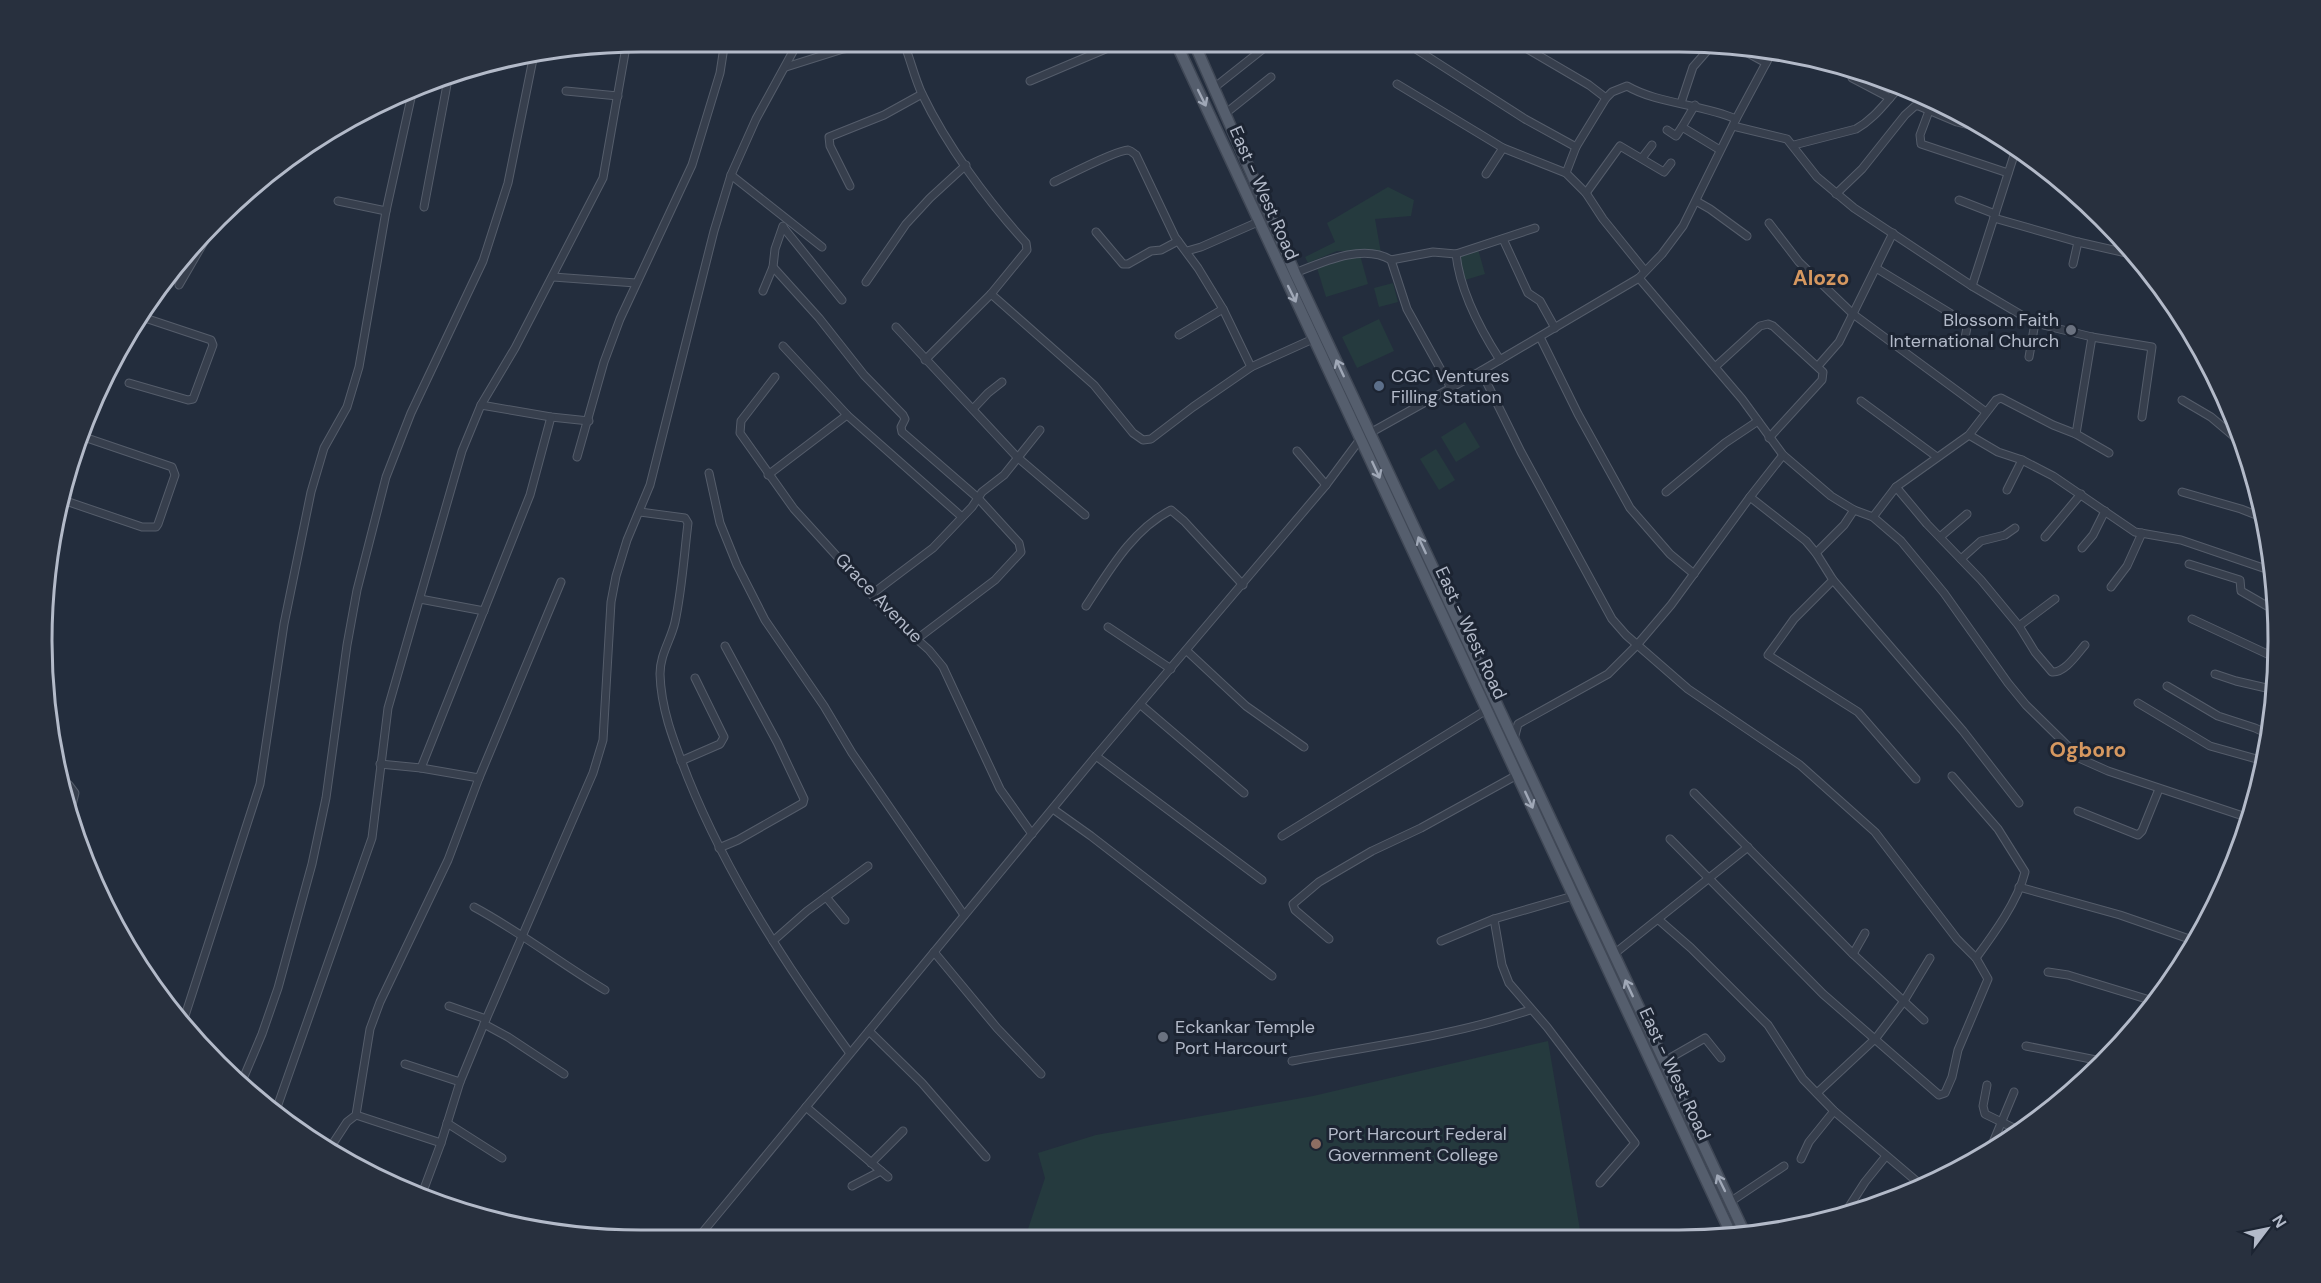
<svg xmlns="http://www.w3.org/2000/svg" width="2321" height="1283" font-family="'DM Sans',sans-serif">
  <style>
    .green { fill: #253a3e }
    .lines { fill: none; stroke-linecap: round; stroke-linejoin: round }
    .minor-casing { stroke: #555d6b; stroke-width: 9 }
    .primary-casing { stroke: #404856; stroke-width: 13 }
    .minor { stroke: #373f4d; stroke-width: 7 }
    .primary { stroke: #555e6d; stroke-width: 10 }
    .oneway { stroke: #a0a8b7 }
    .worship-dot { fill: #6b7280; stroke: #1c2432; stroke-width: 2 }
    .service-dot { fill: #5c6f8a; stroke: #1c2432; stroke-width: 2 }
    .education-dot { fill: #8d6e63; stroke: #1c2432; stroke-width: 2 }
    .labels { text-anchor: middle; stroke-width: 6; stroke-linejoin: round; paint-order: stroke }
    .street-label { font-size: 18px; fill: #b3bac9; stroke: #1c2432 }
    .poi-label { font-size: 18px; fill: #b3bac9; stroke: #1c2432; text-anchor: start }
    .quarter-label { font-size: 21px; font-weight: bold; fill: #d69860; stroke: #1c2432 }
    .rim { fill: none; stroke: #b3bac9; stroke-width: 3 }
  </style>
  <rect width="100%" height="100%" fill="#232d3d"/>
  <g class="green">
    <polygon points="1388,187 1414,200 1411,216 1375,219 1381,253 1337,251 1308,263 1305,257 1335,242 1327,223"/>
    <polygon points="1478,249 1485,274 1465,280 1458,255"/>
    <polygon points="1360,255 1368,284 1326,297 1317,268"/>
    <polygon points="1393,283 1398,302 1379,307 1374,288"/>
    <polygon points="1379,319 1394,351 1357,368 1342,337"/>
    <polygon points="1465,422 1480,447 1456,462 1441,437"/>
    <polygon points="1436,449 1455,480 1439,490 1420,459"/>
    <polygon points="1548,1041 1581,1236 1025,1238 1045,1178 1038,1153 1096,1135 1313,1096"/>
  </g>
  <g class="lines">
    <g class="minor-casing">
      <g id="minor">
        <polyline points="1408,44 1525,119 1576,147"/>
        <polyline points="1519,44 1589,85 1606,98 1576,147 1566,173"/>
        <path d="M 905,46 C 911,62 915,79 922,94 C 947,146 987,200 1026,243 L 1027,250 L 991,294 L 925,360"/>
        <polyline points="1735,46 1766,63"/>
        <polyline points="1198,53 1210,45"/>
        <polyline points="786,67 843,49 862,46"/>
        <polyline points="1852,78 1890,98"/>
        <polyline points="1030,81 1115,45"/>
        <polyline points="1397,84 1503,148 1566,173 1586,193 1603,219 1645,271"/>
        <polyline points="1215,87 1268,45"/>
        <polyline points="566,91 618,96"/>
        <path d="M 1606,98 L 1612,92 L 1627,86 C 1658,104 1701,104 1736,119"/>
        <polyline points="1681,103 1693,67 1714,43"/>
        <polyline points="1932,103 1920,135 1921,144 2008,173"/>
        <polyline points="1695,105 1682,127 1720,150"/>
        <polyline points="1226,113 1271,77"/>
        <polyline points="1733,126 1787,139 1817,177 1854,208 1972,286 2035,323 2092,337 2152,347 2142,417"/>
        <polyline points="1667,130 1676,136 1682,127"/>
        <path d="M 1794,145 L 1856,129 C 1874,119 1884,104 1898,89"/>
        <polyline points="1642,158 1652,145"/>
        <polyline points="1486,174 1503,148"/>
        <polyline points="731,175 822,247"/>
        <path d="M 1054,182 C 1067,176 1116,150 1128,150 C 1132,151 1133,153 1136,155 L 1175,237 L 1198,268 L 1223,309 L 1251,367"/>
        <polyline points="850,186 830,146 829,137 884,115 922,94"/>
        <polyline points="1586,193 1620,146 1664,172 1671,163"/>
        <polyline points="1836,194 1862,169 1905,115 1915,106 1919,106 1957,122 1989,130"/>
        <polyline points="1959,200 1995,214"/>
        <polyline points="338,201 386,211"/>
        <polyline points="1696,201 1710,209 1747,236"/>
        <polyline points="424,207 449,74"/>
        <polyline points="1994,218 2078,242 2135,255"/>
        <polyline points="1769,223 1799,262 1853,314 1986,412"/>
        <polyline points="783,227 842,300"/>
        <polyline points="1096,232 1123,264 1128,264 1151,251 1161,250 1178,241"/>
        <polyline points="1503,239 1528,293 1540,301 1555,328"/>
        <polyline points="1187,251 1201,247 1258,222"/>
        <path d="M 1456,254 C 1460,291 1480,329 1500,360"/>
        <polyline points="1391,260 1407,309 1451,388"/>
        <polyline points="2073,264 2078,242"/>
        <polyline points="773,267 819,318 864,375 903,415 905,419 901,427 902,432 978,498 1019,543 1021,552 995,580 917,639"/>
        <polyline points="1876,268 1963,321 1967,327 1965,338"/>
        <path d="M 1295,273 C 1323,262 1363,243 1391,260 L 1433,252 L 1456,254 L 1535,228"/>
        <polyline points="553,277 636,283"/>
        <polyline points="1639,278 1742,399 1783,455 1831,496 1854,510 1873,517 1901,541 1944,593 2008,683 2026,705 2081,759 2108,771 2246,817"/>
        <polyline points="866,282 906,224 930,198 966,165"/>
        <polyline points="179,285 219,216"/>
        <polyline points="1972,286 2016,149"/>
        <polyline points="763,291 773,267 775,249 783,226"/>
        <polyline points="991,294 1094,385 1133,433 1143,440 1151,439 1193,407 1251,367 1313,339"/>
        <polyline points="896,327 1017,457 1085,515"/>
        <polyline points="1179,335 1223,309"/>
        <polyline points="1540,337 1578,414 1630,508 1670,554 1694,574"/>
        <polyline points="783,346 847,415 962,517"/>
        <polyline points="2029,357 2035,323"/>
        <polyline points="1818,366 1839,342 1893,233"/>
        <polyline points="1715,367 1760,326 1768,324 1773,326 1823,372 1822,380 1769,438"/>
        <polyline points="1481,371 1521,452 1612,619 1626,635 1688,689 1800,765 1875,832 1957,939 1976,958 1988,979 1958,1050 1952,1077 1945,1093 1939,1095 1823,994 1670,839"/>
        <polyline points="775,377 741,421 740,433 794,509 893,618 929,650 943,667 1000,789 1032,834"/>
        <polyline points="129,383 188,400 193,399 213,345 211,340 139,316"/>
        <polyline points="2182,400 2211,417 2243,444"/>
        <polyline points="1861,401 1937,457"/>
        <polyline points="481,405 551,417 589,421"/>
        <polyline points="973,409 988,393 1002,382"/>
        <polyline points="1370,433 1481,371 1639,278 1662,254 1683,226 1736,119 1772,52"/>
        <polyline points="2076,434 2092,337"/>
        <polyline points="1969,435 1998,452 2022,460 2053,476 2135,532 2181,540 2272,571"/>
        <polyline points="1297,451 1326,485"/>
        <polyline points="577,457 604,362 620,319 692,165 720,73 724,47"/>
        <polyline points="709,473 720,523 737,565 765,620 824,706 852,753 964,915"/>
        <polyline points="768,475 847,415"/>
        <path d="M 1896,487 L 1927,524 L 1981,580 L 2019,626 L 2035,652 L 2052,672 C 2065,673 2077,654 2085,645"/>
        <polyline points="2007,490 2022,460"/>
        <polyline points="1666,492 1725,443 1758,421"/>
        <polyline points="2182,492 2241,509 2264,518"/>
        <polyline points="1750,497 1806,541 1816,553 1833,580 1963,731 2019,803"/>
        <polyline points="60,499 142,527 156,527 158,524 175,475 172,467 81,436"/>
        <path d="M 640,512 L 685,518 L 688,523 C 684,556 682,589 675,622 C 671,640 660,654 660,674 C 661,711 675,744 688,778 C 728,877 787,967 849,1052"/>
        <polyline points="1873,517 1896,487 1969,435 1996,400 2001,398 2053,425 2076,434 2109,453"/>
        <polyline points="1940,537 1967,514"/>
        <polyline points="2045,537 2081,494"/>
        <polyline points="2082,548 2093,535 2105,511"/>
        <polyline points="1816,553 1844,525 1854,510"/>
        <polyline points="1961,559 1981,541 2005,535 2015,528"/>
        <polyline points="2189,564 2240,580 2241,591 2267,606 2278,609"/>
        <polyline points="1833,580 1794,619 1768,655 1858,712 1916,779"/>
        <polyline points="2111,587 2127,566 2142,533"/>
        <polyline points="872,594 933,548 972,507 982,492 1004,475 1040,430"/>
        <polyline points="420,599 484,611"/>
        <path d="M 1086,606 C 1109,571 1132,530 1171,510 L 1184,521 L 1243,585"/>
        <polyline points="2192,619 2276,658"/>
        <polyline points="2019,626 2055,599"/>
        <polyline points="1108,627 1171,669"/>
        <polyline points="1187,651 1246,706 1304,747"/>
        <polyline points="2215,674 2236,681 2275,690"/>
        <polyline points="2167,686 2218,716 2255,728 2270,735"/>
        <polyline points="2138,703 2210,746 2264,761"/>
        <polyline points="1141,705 1244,793"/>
        <polyline points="1514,739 1518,724 1608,674 1637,645 1671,605 1750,497 1783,455"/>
        <polyline points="1096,756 1262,880"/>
        <polyline points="681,761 720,744 724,737 695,678"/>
        <polyline points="380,764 421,768 479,778"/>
        <polyline points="421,768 530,495 551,417"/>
        <path d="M 1952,776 L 1998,829 L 2025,872 C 2018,901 1993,935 1976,958"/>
        <polyline points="60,779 69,785 75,793 70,813"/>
        <polyline points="1694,793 1853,954 1924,1020"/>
        <polyline points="1053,809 1091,836 1272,976"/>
        <polyline points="2078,811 2138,835 2142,831 2159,789"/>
        <polyline points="1282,836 1488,709"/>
        <polyline points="719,848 738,840 803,803 804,799 777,742 725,646"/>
        <polyline points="2225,884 2246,817 2256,794"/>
        <polyline points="2019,887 2120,915 2198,942"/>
        <polyline points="826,897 845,920"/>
        <path d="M 474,907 C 519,931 560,963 605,990"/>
        <polyline points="1494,919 1502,965 1509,983 1547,1027 1635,1143 1600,1183"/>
        <polyline points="1659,920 1691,948 1768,1025 1803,1079 1834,1111 1921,1185"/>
        <polyline points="1329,939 1295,910 1293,904 1319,882 1372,851 1421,828 1517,775"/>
        <polyline points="773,941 807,911 868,866"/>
        <polyline points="1441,941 1494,919 1573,896"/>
        <polyline points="934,952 997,1028 1041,1074"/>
        <polyline points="1614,954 1748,847"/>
        <polyline points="1853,954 1865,933"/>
        <polyline points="2048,972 2068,975 2153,1001"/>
        <polyline points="449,1006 486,1019"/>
        <polyline points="484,1024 508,1037 564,1074"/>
        <polyline points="182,1025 260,784 284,624 311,492 324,448 347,407 359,367 386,211 413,89"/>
        <polyline points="869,1031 922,1083 986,1157"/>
        <polyline points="2026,1046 2106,1062"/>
        <path d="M 1292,1061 C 1372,1046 1453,1036 1530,1010"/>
        <polyline points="1663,1062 1705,1038 1721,1058"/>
        <polyline points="405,1064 460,1082"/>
        <polyline points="1987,1085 1983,1106 1985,1114 2022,1132"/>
        <polyline points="240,1086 262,1034 278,988 312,864 326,798 347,645 357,590 386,477 411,413 483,261 508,183 534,54"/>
        <polyline points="1817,1093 1876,1038 1904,1001 1930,958"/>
        <polyline points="806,1107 888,1177"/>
        <polyline points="2052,1108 2053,1105"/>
        <polyline points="275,1113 372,838 388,708 462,451 481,405 515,348 603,178 626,47"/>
        <polyline points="356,1115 441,1143"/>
        <polyline points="447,1123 502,1158"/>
        <polyline points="328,1151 347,1122 356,1115 370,1029 380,1002 448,860 479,778 561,582"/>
        <polyline points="1989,1152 2014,1092"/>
        <polyline points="1801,1159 1809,1142 1834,1111"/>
        <polyline points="871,1163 903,1131"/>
        <polyline points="852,1186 881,1171"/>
        <polyline points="422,1194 441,1143 460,1082 484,1024 593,773 603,740 611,602 616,576 627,540 650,485 714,231 731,175 756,119 796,46"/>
        <polyline points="1730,1202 1784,1166"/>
        <polyline points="1845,1213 1865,1182 1886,1156"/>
        <polyline points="697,1239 1096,756 1326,485 1361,438"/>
      </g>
    </g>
    <g class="primary-casing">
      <g id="primary">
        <polyline points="1177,45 1732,1236"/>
        <polyline points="1195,45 1295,273 1746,1236"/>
      </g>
    </g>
    <use href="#minor" class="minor"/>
    <use href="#primary" class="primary"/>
  </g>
  <defs><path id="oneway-shaft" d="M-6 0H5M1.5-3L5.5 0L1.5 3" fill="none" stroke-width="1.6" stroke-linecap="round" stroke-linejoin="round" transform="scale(1.5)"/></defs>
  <g class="oneway">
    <use href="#oneway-shaft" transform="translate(1202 98) rotate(64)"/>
    <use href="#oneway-shaft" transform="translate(1292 294) rotate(64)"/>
    <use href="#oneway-shaft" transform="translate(1340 368) rotate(-115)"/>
    <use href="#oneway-shaft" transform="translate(1376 470) rotate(65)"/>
    <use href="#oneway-shaft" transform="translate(1422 545) rotate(-115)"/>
    <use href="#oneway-shaft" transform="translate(1529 800) rotate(65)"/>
    <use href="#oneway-shaft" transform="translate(1629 988) rotate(-115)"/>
    <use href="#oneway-shaft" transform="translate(1721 1183) rotate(-116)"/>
  </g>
  <g class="worship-dot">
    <circle cx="2071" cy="330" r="6"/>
    <circle cx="1163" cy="1037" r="6"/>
  </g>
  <circle class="service-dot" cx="1379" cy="386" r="6"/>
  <circle class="education-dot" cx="1316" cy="1144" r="6"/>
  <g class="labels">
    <g class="street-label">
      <text transform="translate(1264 193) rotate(66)" y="6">East - West Road</text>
      <text transform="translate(879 598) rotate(46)" y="6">Grace Avenue</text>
      <text transform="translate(1471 633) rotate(65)" y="6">East - West Road</text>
      <text transform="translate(1675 1074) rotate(65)" y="6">East - West Road</text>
    </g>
    <g class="poi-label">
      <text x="2059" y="326" text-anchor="end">Blossom Faith<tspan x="2059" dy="21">International Church</tspan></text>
      <text x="1391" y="382">CGC Ventures<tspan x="1391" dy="21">Filling Station</tspan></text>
      <text x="1175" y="1033">Eckankar Temple<tspan x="1175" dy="21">Port Harcourt</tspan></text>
      <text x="1328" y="1140">Port Harcourt Federal<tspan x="1328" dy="21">Government College</tspan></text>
    </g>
    <g class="quarter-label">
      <text x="1821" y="285">Alozo</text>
      <text x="2088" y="757">Ogboro</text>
    </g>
  </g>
  <path d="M0 0H2321V1283H0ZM641 52H1679A589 589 0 0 1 2268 641V641A589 589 0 0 1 1679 1230H641A589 589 0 0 1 52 641V641A589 589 0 0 1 641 52Z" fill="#28303e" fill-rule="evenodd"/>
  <path class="rim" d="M641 52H1679A589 589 0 0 1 2268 641V641A589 589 0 0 1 1679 1230H641A589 589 0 0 1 52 641V641A589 589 0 0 1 641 52Z"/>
  <g transform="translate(2267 1229) rotate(58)" stroke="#1c2432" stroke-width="4.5" paint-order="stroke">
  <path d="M0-4.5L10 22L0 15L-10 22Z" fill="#b3bac9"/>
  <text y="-9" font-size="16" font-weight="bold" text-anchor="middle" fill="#b3bac9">N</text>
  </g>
</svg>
